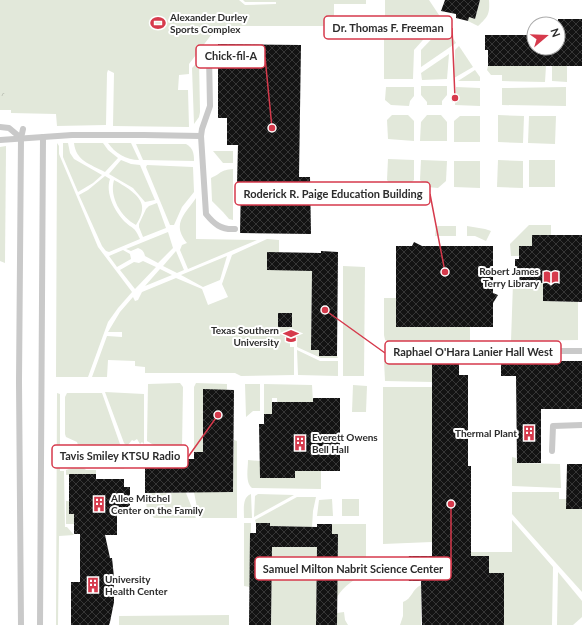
<svg xmlns="http://www.w3.org/2000/svg" width="582" height="625" font-family="Lato,sans-serif">
  <style>
    .green { fill: #e2e8da }
    .park { fill: url(#park-crowns) }
    .building { fill: url(#building-cross-hatch) }
    .lines { fill: none; stroke-linecap: round; stroke-linejoin: round }
    .service { stroke: #c9c9c9; stroke-width: 6 }
    .labels { text-anchor: middle; stroke-width: 4; stroke-linejoin: round; paint-order: stroke }
    .poi-label { font-size: 10px; font-weight: bold; fill: #2c2c2c; stroke: #fff; text-anchor: start }
    .leader { fill: none; stroke: #d63a4c; stroke-width: 1.5 }
    .callout-dot { fill: #d63a4c; stroke: #fff; stroke-width: 1.5 }
    .callout { fill: #fff; stroke: #d63a4c; stroke-width: 1.5 }
    .callout-label { font-size: 11px; text-anchor: middle; font-weight: bold; fill: #2c2c2c }
  </style>
  <defs>
    <pattern id="park-crowns" width="20" height="18" patternUnits="userSpaceOnUse"><rect width="20" height="18" fill="#e2e8da"/><path d="M2 6a3 3 0 1 1 6 0M12 15a3 3 0 1 1 6 0" fill="none" stroke="#c2c7bb"/></pattern>
    <pattern id="building-cross-hatch" width="8" height="8" patternUnits="userSpaceOnUse"><rect width="8" height="8" fill="#131313"/><path d="M0 0l8 8M0 8l8-8" fill="none" stroke="#363636"/></pattern>
  </defs>
  <rect width="100%" height="100%" fill="#fff"/>
  <g class="green">
    <polygon points="0,0 239,0 245,5 276,4 276,2 245,2 243,0 366,0 366,4 334,4 334,26 218,26 189,64 189,74 179,75 178,90 188,90 189,127 113,126 114,73 108,70 107,73 106,125 57,126 56,114 11,113 11,107 0,90"/>
    <polygon points="385,0 429,0 441,18 414,18 385,23"/>
    <path d="M 480,0 L 489,0 C 490,14 488,17 478,26 L 468,21 L 469,17 L 475,19 Z"/>
    <polygon points="417,22 438,23 414,50 413,79 384,79 384,29"/>
    <polygon points="445,25 456,43 421,67 421,50"/>
    <polygon points="459,46 473,67 454,78 455,50"/>
    <polygon points="449,54 447,79 422,80 421,73"/>
    <polygon points="199,61 200,112 199,117 194,124 192,68"/>
    <polygon points="488,66 546,66 545,82 502,81 502,75 491,75 487,70"/>
    <polygon points="552,66 567,66 567,82 552,81"/>
    <polygon points="475,70 480,77 480,81 458,81"/>
    <polygon points="421,86 447,86 447,95 442,101 442,105 427,105 427,102 421,95"/>
    <polygon points="386,87 414,87 414,96 410,101 409,106 391,105 385,100"/>
    <polygon points="456,87 480,88 480,106 455,105"/>
    <polygon points="566,87 566,106 502,105 502,88"/>
    <polygon points="392,115 408,115 414,121 414,141 388,139 387,120"/>
    <polygon points="427,115 441,115 447,122 447,141 420,141 421,122"/>
    <polygon points="498,115 524,116 523,143 498,142"/>
    <polygon points="460,116 480,116 480,142 454,142 454,121"/>
    <polygon points="529,116 556,116 555,144 528,143"/>
    <polygon points="57,143 59,146 59,154 98,247 132,292 118,308 108,322 88,377 56,377"/>
    <polygon points="63,143 68,143 70,153 74,159 102,175 93,183 78,192 63,157"/>
    <path d="M 74,143 L 103,143 L 108,150 L 118,158 L 105,172 C 90,164 76,161 74,143 Z"/>
    <path d="M 108,143 L 131,143 L 139,160 C 126,160 115,153 108,143 Z"/>
    <path d="M 136,144 L 186,144 C 193,148 194,153 194,161 L 143,160 Z"/>
    <polygon points="6,146 6,149 5,263 0,261 0,147"/>
    <polygon points="213,151 233,151 233,163 223,163"/>
    <polygon points="388,159 414,160 414,180 406,187 393,187 387,180"/>
    <polygon points="121,160 131,164 140,165 155,200 145,202 133,188 109,174"/>
    <polygon points="421,160 447,161 446,181 438,188 427,187 420,180"/>
    <polygon points="498,160 523,161 523,188 497,187"/>
    <rect x="529" y="160" width="26" height="27"/>
    <polygon points="454,161 480,161 480,188 454,187"/>
    <polygon points="147,165 193,167 194,192 182,207 174,225 170,225 146,167"/>
    <path d="M 233,169 L 233,220 L 229,219 L 223,212 L 212,201 L 211,178 C 222,173 220,170 233,169 Z"/>
    <path d="M 105,176 L 110,179 C 105,193 115,212 125,222 C 134,230 134,226 140,239 L 109,252 L 106,251 L 102,246 L 79,195 L 88,190 Z"/>
    <path d="M 114,180 C 123,185 141,195 142,206 C 143,213 139,220 136,225 C 121,217 109,197 114,180 Z"/>
    <path d="M 196,198 L 196,239 L 257,240 L 188,269 L 180,250 L 182,245 L 187,243 C 171,224 185,214 196,198 Z"/>
    <polygon points="157,203 166,228 143,237 139,227 139,224 146,209 149,206"/>
    <polygon points="529,225 551,225 551,235 532,235 532,246 520,246 519,256 511,256 510,244"/>
    <polygon points="436,226 456,226 456,236 435,236"/>
    <polygon points="467,226 485,229 491,231 486,241 475,236 467,236"/>
    <path d="M 168,232 L 173,248 L 158,263 L 145,256 C 144,252 143,250 138,248 L 131,251 L 126,249 Z"/>
    <polygon points="267,239 279,240 279,253 312,271 311,350 319,350 319,355 337,356 338,358 321,358 297,347 297,341 290,341 290,347 294,347 294,375 241,376 235,373 145,373 145,367 135,366 135,361 108,360 107,377 92,377 107,336 122,337 122,332 108,332 120,312 133,297 135,301 138,300 142,292 176,278 202,289 208,305 228,297 222,284 232,255"/>
    <polygon points="123,250 130,254 131,259 117,267 109,256"/>
    <polygon points="176,251 184,270 177,273 163,266"/>
    <polygon points="227,256 220,280 203,287 181,275"/>
    <polygon points="143,261 156,267 135,289 120,270 134,262 139,263"/>
    <polygon points="343,266 365,267 364,376 343,376"/>
    <polygon points="160,269 172,275 145,286"/>
    <polygon points="513,283 543,283 544,301 578,302 578,340 511,341"/>
    <polygon points="384,298 396,298 470,327 470,343 389,342 385,340 384,335"/>
    <polygon points="297,350 320,361 338,361 338,376 298,375"/>
    <polygon points="384,361 432,362 432,382 385,381"/>
    <polygon points="180,383 183,387 182,448 159,448 147,441 148,384"/>
    <polygon points="196,383 227,384 227,390 203,390 203,452 194,452 194,387"/>
    <polygon points="245,384 260,384 260,411 253,411 246,417"/>
    <polygon points="264,384 312,385 313,402 283,402 283,408 277,408 277,398 272,398 272,414 264,414"/>
    <polygon points="353,385 367,386 366,412 352,412"/>
    <polygon points="383,387 432,387 432,542 383,544"/>
    <polygon points="105,392 144,394 144,444 142,442 140,444 137,439 134,441 132,440 127,446 124,443"/>
    <polygon points="57,393 60,394 60,471 64,471 65,527 67,527 74,535 59,536 58,625 56,625"/>
    <polygon points="67,393 102,393 127,464 124,469 88,467 87,445 78,445 77,442 66,437 65,434 65,397"/>
    <polygon points="234,440 237,441 237,518 199,518 194,492 233,492"/>
    <polygon points="512,457 516,458 517,463 560,464 561,488 512,486"/>
    <path d="M 248,460 L 260,461 L 260,478 L 295,478 L 295,471 L 321,471 L 321,489 L 252,488 C 245,482 248,469 248,460 Z"/>
    <polygon points="78,461 83,461 84,468 86,470 96,470 96,474 66,475 66,470 75,467"/>
    <polygon points="182,483 196,518 154,518 147,510 145,493 182,493"/>
    <polygon points="512,492 559,492 559,499 566,499 582,509 582,592 512,514"/>
    <path d="M 251,494 L 252,518 L 244,518 C 244,510 242,497 251,494 Z"/>
    <polygon points="258,494 294,495 254,517 255,496"/>
    <polygon points="297,497 316,497 313,511 312,527 270,526 270,523 256,523 255,520"/>
    <polygon points="332,499 333,516 317,516 319,500"/>
    <rect x="342" y="499" width="17" height="17"/>
    <polygon points="66,501 69,501 74,514 74,524 66,524"/>
    <polygon points="512,520 553,567 552,625 504,625 504,573 489,573 489,556 468,556 471,552 512,552"/>
    <polygon points="244,523 251,523 250,587 244,586"/>
    <path d="M 332,524 L 366,524 L 366,574 C 356,577 343,587 337,597 L 338,534 L 332,534 Z"/>
    <polygon points="272,547 317,547 316,625 271,625"/>
    <polygon points="558,572 582,601 582,617 573,625 557,625"/>
    <path d="M 421,585 L 421,625 L 400,625 L 403,616 L 403,602 C 412,599 412,589 421,585 Z"/>
    <polygon points="344,612 345,620 348,625 337,625 337,613"/>
    <polygon points="229,615 229,625 119,625 119,616"/>
  </g>
  <polygon class="park" points="0,86 14,110 0,110"/>
  <g class="building">
    <polygon points="445,0 480,0 475,19 469,17 468,21 456,18 456,14 441,11"/>
    <polygon points="558,19 582,19 582,66 488,66 488,50 485,50 485,35 534,35 534,48 558,48"/>
    <polygon points="218,44 301,45 299,177 310,177 311,234 240,233 241,184 237,184 238,145 227,145 227,118 218,118"/>
    <polygon points="532,235 582,235 582,302 543,301 543,283 519,283 520,272 515,272 515,259 519,259 519,246 532,246"/>
    <polygon points="414,242 422,246 493,246 493,293 498,295 493,303 493,327 396,327 396,246 412,246"/>
    <polygon points="321,251 338,252 337,356 319,356 319,350 311,350 312,271 267,270 267,252 321,253"/>
    <rect x="278" y="313" width="14" height="14"/>
    <polygon points="501,361 582,361 582,409 541,409 541,463 517,463 516,376 501,376"/>
    <polygon points="432,362 459,362 459,375 468,375 468,466 471,466 471,556 489,556 489,573 504,573 504,625 422,625 421,581 409,581 407,575 406,565 409,556 432,556"/>
    <polygon points="203,389 234,390 233,492 145,493 145,459 194,459 194,452 203,452"/>
    <polygon points="313,398 340,398 340,471 295,471 295,478 260,478 259,424 264,424 264,414 272,414 272,402 313,402"/>
    <polygon points="567,464 582,464 582,509 566,509"/>
    <polygon points="69,474 96,474 96,479 124,479 124,487 130,487 130,507 124,507 124,514 117,514 117,535 105,535 110,558 112,558 114,577 114,602 110,622 109,625 71,625 71,582 80,582 80,534 74,534 74,514 69,514"/>
    <polygon points="256,523 270,523 270,526 317,527 317,524 332,524 332,534 338,534 337,625 316,625 317,547 272,547 271,625 249,625 250,533 256,533"/>
  </g>
  <g class="lines">
    <g class="service">
      <path d="M 209,56 L 210,106 L 202,129 L 201,136 L 206,214 C 214,224 221,230 235,229"/>
      <polyline points="0,127 9,128 21,138"/>
      <polyline points="0,140 72,135 144,135 201,136"/>
      <polyline points="491,361 492,351 582,351"/>
      <polyline points="552,451 553,426 582,425"/>
      <polyline points="21,625 19,382 21,138 23,129"/>
      <polyline points="40,625 43,137"/>
    </g>
  </g>
  <defs>
    <g id="stadium-bare" transform="scale(1.2)"><path d="M0-5a6.5 5 0 1 0 0 10a6.5 5 0 1 0 0-10ZM-3.5-1.8h7v3.6h-7Z" fill="#d63a4c" stroke="#fff" stroke-width="2.5" paint-order="stroke"/></g>
    <g id="library-bare" transform="scale(1.2)"><path d="M-6-4Q-3-5.5-.7-3.5V5Q-3 3-6 4ZM6-4Q3-5.5 .7-3.5V5Q3 3 6 4Z" fill="#d63a4c" stroke="#fff" stroke-width="2.5" paint-order="stroke"/></g>
    <g id="university-bare" transform="scale(1.2)"><path d="M0-5L7-2L0 1L-7-2ZM-4 1L0 2.5L4 1V4Q0 6-4 4Z" fill="#d63a4c" stroke="#fff" stroke-width="2.5" paint-order="stroke"/></g>
    <g id="building-bare" transform="scale(1.2)"><path d="M-4-6H4V6H1V3H-1V6H-4ZM-2.5-4.3h1.7v1.8h-1.7ZM.8-4.3h1.7v1.8H.8ZM-2.5-1h1.7V.8h-1.7ZM.8-1h1.7V.8H.8Z" fill="#d63a4c" stroke="#fff" stroke-width="2.5" paint-order="stroke"/></g>
  </defs>
  <g fill-rule="evenodd">
    <use href="#stadium-bare" x="158" y="23"/>
    <use href="#library-bare" x="551" y="277"/>
    <use href="#university-bare" x="291" y="336"/>
    <use href="#building-bare" x="529" y="433"/>
    <use href="#building-bare" x="300" y="443"/>
    <use href="#building-bare" x="99" y="504"/>
    <use href="#building-bare" x="93" y="585"/>
  </g>
  <g class="labels">
    <g class="poi-label">
      <text x="170" y="21">Alexander Durley<tspan x="170" dy="12">Sports Complex</tspan></text>
      <text x="539" y="275" text-anchor="end">Robert James<tspan x="539" dy="12">Terry Library</tspan></text>
      <text x="279" y="334" text-anchor="end">Texas Southern<tspan x="279" dy="12">University</tspan></text>
      <text x="517" y="437" text-anchor="end">Thermal Plant</text>
      <text x="312" y="441">Everett Owens<tspan x="312" dy="12">Bell Hall</tspan></text>
      <text x="111" y="502">Allee Mitchel<tspan x="111" dy="12">Center on the Family</tspan></text>
      <text x="105" y="583">University<tspan x="105" dy="12">Health Center</tspan></text>
    </g>
  </g>
  <path class="leader" d="M455 98L452 28M272 128L265 57M445 272L430 194M325 310L385 353M218 415L188 457M451 504L451 569"/>
  <g class="callout-dot">
    <circle cx="455" cy="98" r="4"/>
    <circle cx="272" cy="128" r="4"/>
    <circle cx="445" cy="272" r="4"/>
    <circle cx="325" cy="310" r="4"/>
    <circle cx="218" cy="415" r="4"/>
    <circle cx="451" cy="504" r="4"/>
  </g>
  <g class="callout">
    <rect x="324" y="16" width="128" height="23" rx="4"/>
    <rect x="196" y="45" width="69" height="23" rx="4"/>
    <rect x="235" y="182" width="195" height="23" rx="4"/>
    <rect x="385" y="341" width="176" height="23" rx="4"/>
    <rect x="52" y="445" width="136" height="23" rx="4"/>
    <rect x="255" y="557" width="196" height="23" rx="4"/>
  </g>
  <g class="callout-label">
    <text x="388" y="32">Dr. Thomas F. Freeman</text>
    <text x="231" y="60">Chick-fil-A</text>
    <text x="333" y="198">Roderick R. Paige Education Building</text>
    <text x="473" y="356">Raphael O'Hara Lanier Hall West</text>
    <text x="120" y="460">Tavis Smiley KTSU Radio</text>
    <text x="353" y="573">Samuel Milton Nabrit Science Center</text>
  </g>
  <g transform="translate(546 36) rotate(71)"><circle r="19" fill="#ffffff" stroke="#ababab"/>
  <path d="M0-3L7 15L0 10L-7 15Z" fill="#d63a4c"/>
  <text y="-6" font-size="11" font-weight="bold" text-anchor="middle" fill="#2c2c2c">N</text>
  </g>
</svg>
